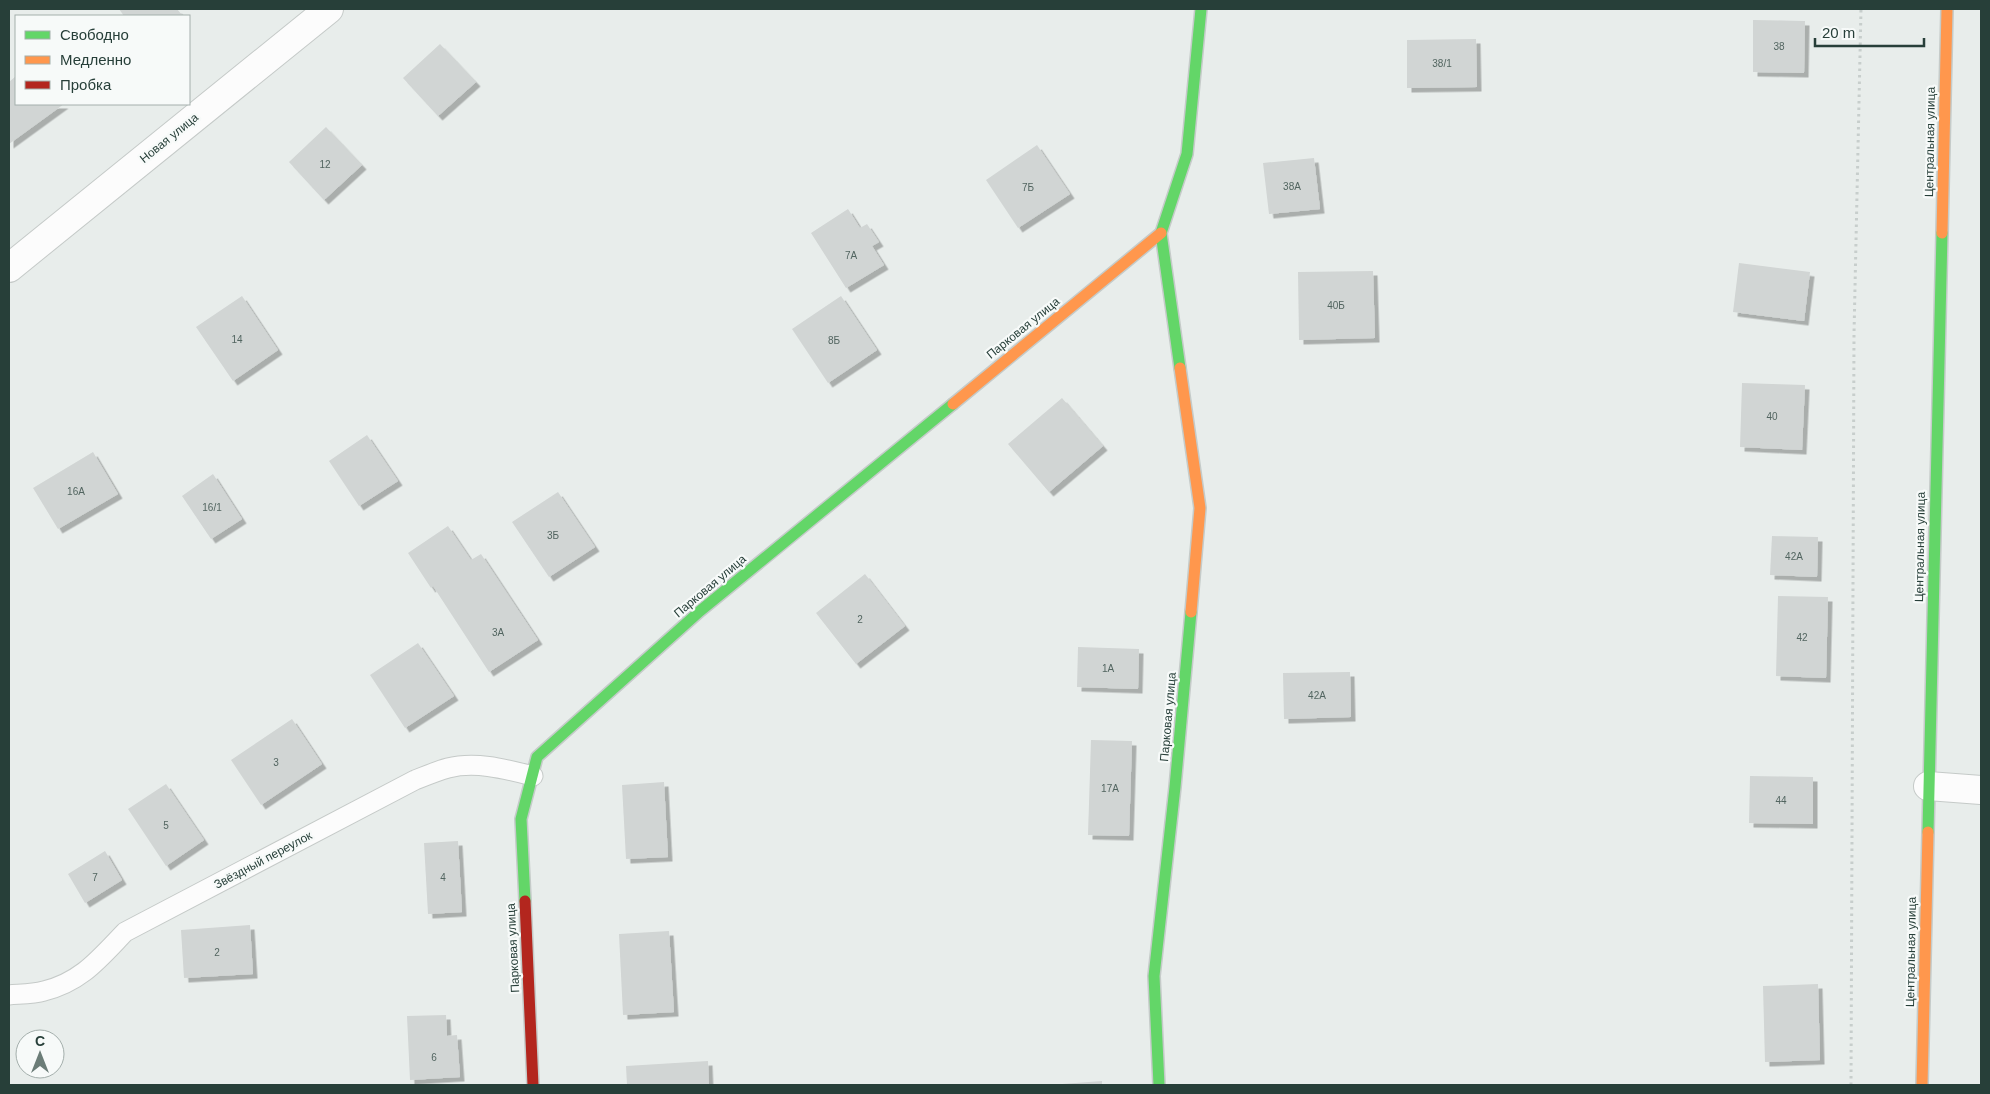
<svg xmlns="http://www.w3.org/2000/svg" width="1990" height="1094" font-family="Arial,sans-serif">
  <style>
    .building { fill: #d1d5d4; filter: url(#shadow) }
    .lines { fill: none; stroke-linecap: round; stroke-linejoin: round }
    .lane-casing { stroke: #c5cac8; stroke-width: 21 }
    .street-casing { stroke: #c5cac8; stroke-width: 30 }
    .fast-casing { stroke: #c5cbc9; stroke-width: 14 }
    .slow-casing { stroke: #c5cbc9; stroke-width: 14 }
    .jam-casing { stroke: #c5cbc9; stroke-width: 14 }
    .path { stroke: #c7cecc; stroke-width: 3; stroke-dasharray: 2.5 4; stroke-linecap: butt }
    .lane { stroke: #fcfcfc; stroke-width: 19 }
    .street { stroke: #fcfcfc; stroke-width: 28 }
    .fast { stroke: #63d668; stroke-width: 11 }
    .slow { stroke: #ff974d; stroke-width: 11 }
    .jam { stroke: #b3261e; stroke-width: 11 }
    .labels { text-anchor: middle; stroke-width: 4.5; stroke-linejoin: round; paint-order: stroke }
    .number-label { font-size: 10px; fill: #526560 }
    .street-label { font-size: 12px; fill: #273f39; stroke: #f7faf9 }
  </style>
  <defs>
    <filter id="shadow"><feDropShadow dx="4.5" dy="4.5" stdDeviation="0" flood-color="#0004"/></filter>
  </defs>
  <rect width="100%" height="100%" fill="#e8edeb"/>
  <g class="building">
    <polygon points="119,9 177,9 182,15 180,16 124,16"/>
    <polygon points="1753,20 1805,21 1804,73 1753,72"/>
    <polygon points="1476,39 1477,87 1407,88 1407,40"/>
    <polygon points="440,44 476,82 438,116 403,78"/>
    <polygon points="16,76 16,104 64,104 9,144 9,82"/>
    <polygon points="326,127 362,165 324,200 289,162"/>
    <polygon points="1037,145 1070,194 1018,228 986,180"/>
    <polygon points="1314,158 1320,209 1269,214 1263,163"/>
    <polygon points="848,209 860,228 867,224 879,242 872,246 884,265 846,288 811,233"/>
    <polygon points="1739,263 1810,272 1804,321 1733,312"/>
    <polygon points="1373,271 1375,338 1299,340 1298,272"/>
    <polygon points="242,296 278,350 233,381 196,327"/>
    <polygon points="841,296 877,350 828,383 792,329"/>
    <polygon points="1742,383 1805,385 1802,450 1740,447"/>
    <polygon points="1062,398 1103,446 1049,492 1008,444"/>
    <polygon points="367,435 398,481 359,506 329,461"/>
    <polygon points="93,452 118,494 58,529 33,488"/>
    <polygon points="213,474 242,519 211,539 182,496"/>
    <polygon points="558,492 595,547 549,577 512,522"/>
    <polygon points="448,526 471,560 481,554 538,640 489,672 433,586 431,588 408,553"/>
    <polygon points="1772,536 1818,537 1817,577 1770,575"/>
    <polygon points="865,574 905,626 856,664 816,613"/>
    <polygon points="1778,596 1828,597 1826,678 1776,676"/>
    <polygon points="418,643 454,696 405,728 370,675"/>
    <polygon points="1078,647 1139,649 1138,689 1077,687"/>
    <polygon points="1350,672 1351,717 1284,719 1283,673"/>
    <polygon points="292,719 322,764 261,805 231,760"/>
    <polygon points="1091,740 1132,741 1129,836 1088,835"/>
    <polygon points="1750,776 1813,777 1813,824 1749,823"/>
    <polygon points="664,782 668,857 626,859 622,785"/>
    <polygon points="166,784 204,840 166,866 128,809"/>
    <polygon points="458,841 462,912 428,914 424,843"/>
    <polygon points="105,851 122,880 85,903 68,874"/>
    <polygon points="250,925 253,974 184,978 181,930"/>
    <polygon points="669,931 674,1012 623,1015 619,934"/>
    <polygon points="1818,984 1820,1060 1765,1062 1763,986"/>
    <polygon points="446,1015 447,1036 457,1035 460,1077 410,1080 407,1016"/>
    <polygon points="708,1061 709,1085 627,1085 626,1066"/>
    <polygon points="1102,1081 1102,1085 1062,1085 1062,1084"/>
  </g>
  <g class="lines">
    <g class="lane-casing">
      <path id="lane" d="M 9,995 C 20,994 33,994 44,991 C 81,982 99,959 125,932 L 415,780 C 425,776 437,771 448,768 C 476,761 505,769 533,776"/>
    </g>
    <g class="street-casing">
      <g id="street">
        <polyline points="9,268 329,9"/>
        <polyline points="1928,786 1981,790"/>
      </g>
    </g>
    <g class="fast-casing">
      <g id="fast">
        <polyline points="1180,368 1161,233 1187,154 1201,9"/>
        <polyline points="1928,832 1942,233"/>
        <polyline points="525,901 521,819 537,757 700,611 953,404"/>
        <polyline points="1159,1085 1154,976 1175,787 1191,612"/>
      </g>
    </g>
    <g class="slow-casing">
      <g id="slow">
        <polyline points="1942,233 1947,9"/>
        <polyline points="1180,368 1200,508 1191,612"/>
        <polyline points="953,404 1161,233"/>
        <polyline points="1922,1085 1928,832"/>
      </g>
    </g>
    <g class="jam-casing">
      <polyline id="jam" points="525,901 533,1085"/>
    </g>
    <polyline class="path" points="1851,1085 1854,334 1861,9"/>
    <use href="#lane" class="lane"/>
    <use href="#street" class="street"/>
    <use href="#fast" class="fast"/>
    <use href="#slow" class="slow"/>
    <use href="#jam" class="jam"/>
  </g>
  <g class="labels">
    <g class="number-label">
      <text x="1779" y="50">38</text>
      <text x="1442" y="67">38/1</text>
      <text x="325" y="168">12</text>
      <text x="1292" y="190">38А</text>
      <text x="1028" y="191">7Б</text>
      <text x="851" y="259">7А</text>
      <text x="1336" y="309">40Б</text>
      <text x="237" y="343">14</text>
      <text x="834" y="344">8Б</text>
      <text x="1772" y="420">40</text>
      <text x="76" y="495">16А</text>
      <text x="212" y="511">16/1</text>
      <text x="553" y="539">3Б</text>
      <text x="1794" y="560">42А</text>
      <text x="860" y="623">2</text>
      <text x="498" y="636">3А</text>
      <text x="1802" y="641">42</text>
      <text x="1108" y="672">1А</text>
      <text x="1317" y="699">42А</text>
      <text x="276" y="766">3</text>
      <text x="1110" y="792">17А</text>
      <text x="1781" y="804">44</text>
      <text x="166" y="829">5</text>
      <text x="95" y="881">7</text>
      <text x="443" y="881">4</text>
      <text x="217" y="956">2</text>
      <text x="434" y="1061">6</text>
    </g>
    <g class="street-label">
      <text transform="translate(169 138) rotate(-39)" y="4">Новая улица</text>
      <text transform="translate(1930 142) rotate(-89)" y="4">Центральная улица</text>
      <text transform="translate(1023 328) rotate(-39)" y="4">Парковая улица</text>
      <text transform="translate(1920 547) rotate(-89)" y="4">Центральная улица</text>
      <text transform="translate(710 586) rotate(-40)" y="4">Парковая улица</text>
      <text transform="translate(1168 717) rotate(-85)" y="4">Парковая улица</text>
      <text transform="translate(263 860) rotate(-28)" y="4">Звёздный переулок</text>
      <text transform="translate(513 948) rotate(-93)" y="4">Парковая улица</text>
      <text transform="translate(1911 952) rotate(-89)" y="4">Центральная улица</text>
    </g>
  </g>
  <rect width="1990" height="1094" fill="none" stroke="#273f39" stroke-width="20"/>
  <rect x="15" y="15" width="175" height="90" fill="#f7faf9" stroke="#a4afac"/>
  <rect x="25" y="31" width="25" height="8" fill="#63d668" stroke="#a4afac"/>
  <text x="60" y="40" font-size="15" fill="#273f39">Свободно</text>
  <rect x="25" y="56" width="25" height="8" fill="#ff974d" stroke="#a4afac"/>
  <text x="60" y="65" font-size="15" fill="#273f39">Медленно</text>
  <rect x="25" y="81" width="25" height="8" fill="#b3261e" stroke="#a4afac"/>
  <text x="60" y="90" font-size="15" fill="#273f39">Пробка</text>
  <g transform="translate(40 1054)"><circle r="24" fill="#f7faf9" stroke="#a4afac"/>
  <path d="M0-4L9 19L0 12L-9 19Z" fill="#6b7c77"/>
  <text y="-8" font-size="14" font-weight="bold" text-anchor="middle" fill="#273f39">С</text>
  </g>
  <path d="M1815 38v8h109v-8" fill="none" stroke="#273f39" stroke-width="2.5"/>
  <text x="1822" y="38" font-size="15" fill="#273f39" stroke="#f7faf9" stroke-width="4" paint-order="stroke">20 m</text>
</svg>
